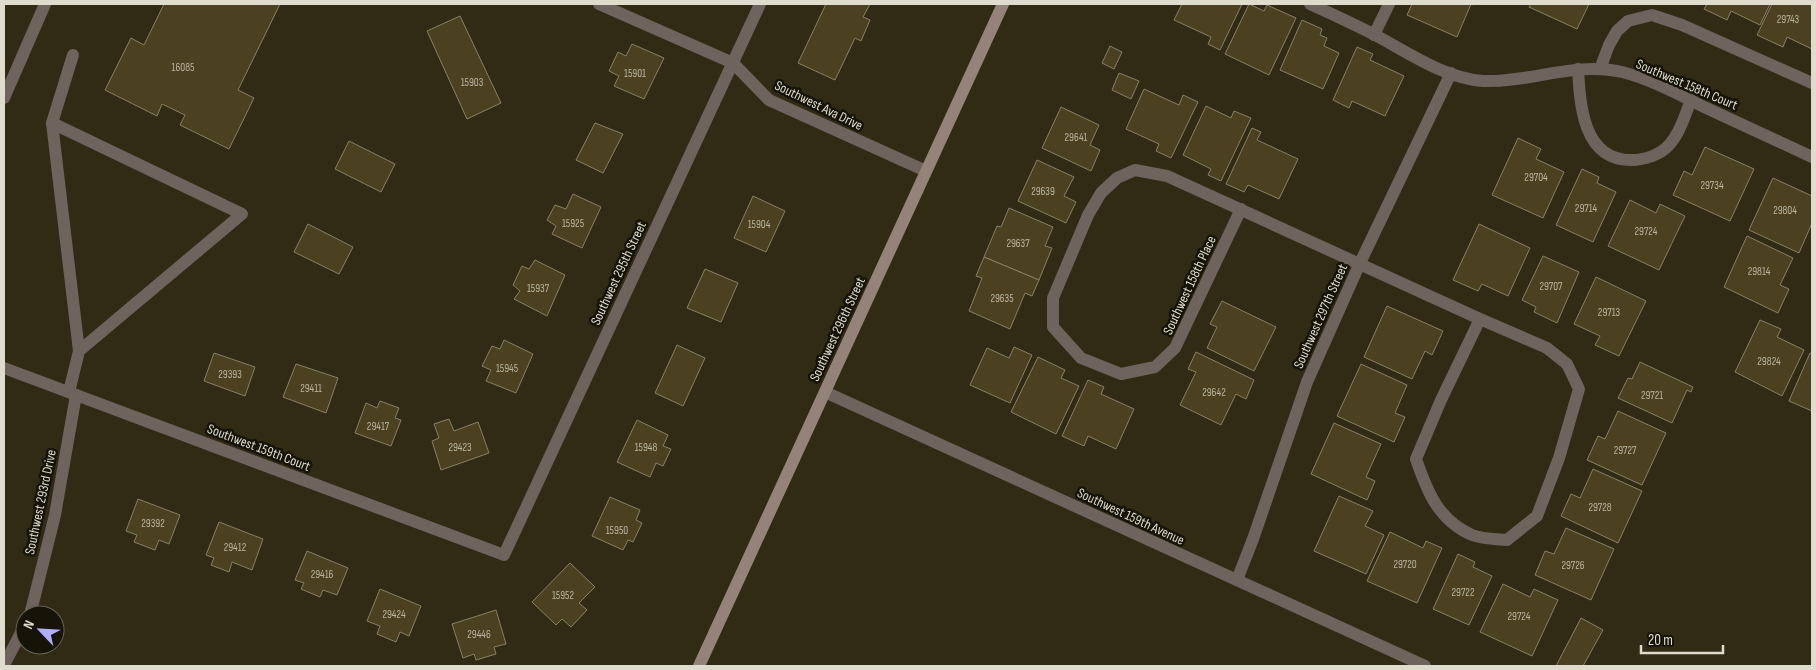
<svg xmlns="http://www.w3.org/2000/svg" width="1816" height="670" font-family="'Sofia Sans Condensed',sans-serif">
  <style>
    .building { fill: #4b4120; stroke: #888167 }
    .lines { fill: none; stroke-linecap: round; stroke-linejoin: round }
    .lane { stroke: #6e635d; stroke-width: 12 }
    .street { stroke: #6e635d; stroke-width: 12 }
    .secondary { stroke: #948378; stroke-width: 12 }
    .labels { text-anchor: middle; stroke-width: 5; stroke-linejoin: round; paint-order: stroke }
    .number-label { font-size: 11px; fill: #bab4a2 }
    .street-label { font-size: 14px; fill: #dfdbcd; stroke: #161309 }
  </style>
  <rect width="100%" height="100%" fill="#312a14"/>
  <g class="building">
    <polygon points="164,4 280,4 238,90 254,98 229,149 180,125 185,115 162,104 157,116 105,90 131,38 144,45"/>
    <polygon points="826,4 870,4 863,17 870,20 861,41 855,38 835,80 798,63"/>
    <polygon points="1182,4 1242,4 1220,50 1208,44 1211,37 1174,20"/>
    <polygon points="1249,4 1264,11 1267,5 1296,18 1269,75 1225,54"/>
    <polygon points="1412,4 1474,4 1473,5 1471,4 1457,37 1407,15"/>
    <polygon points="1531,4 1589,4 1577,29 1529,7"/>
    <polygon points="1707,4 1770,4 1760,25 1731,11 1727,20 1704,9"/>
    <polygon points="1772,4 1812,4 1812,49 1787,37 1783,47 1757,35"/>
    <polygon points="460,16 501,103 467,119 427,31"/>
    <polygon points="1302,20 1322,29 1320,35 1327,38 1324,46 1339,53 1323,89 1280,70"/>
    <polygon points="632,44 664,58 644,99 614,86 619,76 609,71 618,52 626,56"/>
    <polygon points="1110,46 1122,52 1114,69 1102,63"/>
    <polygon points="1357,47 1373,54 1370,60 1404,76 1385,116 1352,101 1349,108 1333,100"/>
    <polygon points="1119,73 1139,81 1131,99 1112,90"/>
    <polygon points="1144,89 1179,105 1183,95 1198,102 1171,158 1156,151 1159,144 1126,129"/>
    <polygon points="1206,106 1231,118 1234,111 1251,118 1221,181 1208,175 1211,169 1183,155"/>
    <polygon points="1061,107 1099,125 1090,145 1100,150 1091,171 1042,148"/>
    <polygon points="595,123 623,134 603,173 576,160"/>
    <polygon points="1252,128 1261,132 1257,140 1298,159 1279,199 1248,185 1244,192 1226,184"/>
    <polygon points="1518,138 1541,149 1536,159 1564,172 1543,218 1492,195"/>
    <polygon points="349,141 395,164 381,192 335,169"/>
    <polygon points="1705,147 1754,169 1730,221 1673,195 1684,171 1692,175"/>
    <polygon points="1037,160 1074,177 1064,196 1076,202 1066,223 1018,201"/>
    <polygon points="1582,169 1599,177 1597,183 1616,192 1593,242 1556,225"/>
    <polygon points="1773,178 1812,196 1812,223 1799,253 1749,230"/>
    <polygon points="573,194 601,207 582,248 552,234 556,226 547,220 555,205 566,209"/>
    <polygon points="753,196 785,211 766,252 734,238"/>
    <polygon points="1630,200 1656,213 1660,204 1685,216 1659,270 1608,246"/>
    <polygon points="1009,208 1053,227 1045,246 1052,248 1039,280 984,257 997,226 1001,227"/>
    <polygon points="308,224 353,247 339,274 294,252"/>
    <polygon points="1479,224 1530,248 1508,296 1482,284 1478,291 1453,280"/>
    <polygon points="1747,236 1793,258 1780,285 1789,289 1778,313 1724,287"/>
    <polygon points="1543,256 1579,272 1557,323 1534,312 1536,307 1522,300"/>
    <polygon points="984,257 1039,280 1032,296 1025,293 1010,329 969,311 982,278 976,276"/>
    <polygon points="535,260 565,275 547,316 514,299 520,291 513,285 522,266 529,269"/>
    <polygon points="705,269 738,283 721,322 687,308"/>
    <polygon points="1596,277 1646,301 1619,356 1595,345 1600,336 1574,324"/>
    <polygon points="1222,301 1276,327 1254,371 1207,348 1217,327 1210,324"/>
    <polygon points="1387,306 1443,331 1432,355 1425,351 1412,379 1364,357"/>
    <polygon points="1760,320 1781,329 1777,337 1804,350 1782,396 1735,372"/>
    <polygon points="504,340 533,354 516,393 486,381 491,370 482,366 492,346 500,349"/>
    <polygon points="677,345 705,358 683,406 655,393"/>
    <polygon points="1014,347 1032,355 1010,403 970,385 987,348 1009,358"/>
    <polygon points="1196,352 1254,380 1246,399 1236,394 1221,425 1180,405 1196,372 1188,369"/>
    <polygon points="214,353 255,367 245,396 204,381"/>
    <polygon points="1810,353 1812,354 1812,411 1789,401"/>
    <polygon points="1038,357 1065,370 1061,378 1079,386 1056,434 1011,412"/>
    <polygon points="1640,362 1693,387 1691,392 1687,390 1672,423 1618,398 1628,378 1632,379"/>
    <polygon points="296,364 338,378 326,413 283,397"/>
    <polygon points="1361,364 1407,385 1395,413 1405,417 1394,442 1337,416"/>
    <polygon points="1088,380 1104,387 1101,394 1134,409 1116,449 1088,436 1084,446 1062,436"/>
    <polygon points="380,401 399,408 395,418 401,420 391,446 355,433 366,403 377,408"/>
    <polygon points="1618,411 1666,433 1642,485 1587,460 1598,436 1605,439"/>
    <polygon points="449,419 454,431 478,422 489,453 441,470 432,441 439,438 434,424"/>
    <polygon points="637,420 668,435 663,446 671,449 663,466 656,463 650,477 617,462"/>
    <polygon points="1334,423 1381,444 1366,477 1375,481 1367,500 1311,474"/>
    <polygon points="1593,469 1642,491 1618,543 1561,516 1571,494 1580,498"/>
    <polygon points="1339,496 1373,511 1365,526 1384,535 1366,574 1314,551"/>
    <polygon points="610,497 640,510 636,520 642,523 633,542 628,540 623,550 592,536"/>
    <polygon points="138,499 180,515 169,544 159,540 155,550 134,542 137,535 126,531"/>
    <polygon points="219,522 263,539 252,570 232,562 229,572 211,565 214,558 206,555"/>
    <polygon points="1566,528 1614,549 1591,600 1535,575 1545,551 1554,554"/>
    <polygon points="1390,532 1423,548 1426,541 1442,548 1417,603 1367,581"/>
    <polygon points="307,551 348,568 337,595 323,590 320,597 301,589 304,583 295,580"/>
    <polygon points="1458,554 1475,562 1473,567 1492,576 1469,625 1433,609"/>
    <polygon points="570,563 595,587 579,603 587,610 571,627 562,619 556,625 532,602"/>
    <polygon points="1503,584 1530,597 1534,589 1558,600 1532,656 1480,632"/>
    <polygon points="380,589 421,606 409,636 400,632 396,642 377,634 380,626 367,621"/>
    <polygon points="496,610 506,644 494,647 496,654 476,660 474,654 463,658 452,624"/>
    <polygon points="1581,618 1603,630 1583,666 1556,666"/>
  </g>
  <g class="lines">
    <g class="lane">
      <path d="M 1578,69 C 1580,105 1583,160 1631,160 C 1645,160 1660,155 1669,145 C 1680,133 1685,115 1691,100"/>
      <polyline points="1600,69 1609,45 1617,31 1628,21 1652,15 1682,25 1812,83"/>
      <polyline points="4,98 45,4"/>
      <polyline points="52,123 73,55"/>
      <polyline points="69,392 79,351 242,214 52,123 79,351"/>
    </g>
    <g class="street">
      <polyline points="599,4 733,63 769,100 926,171"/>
      <path d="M 1310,4 C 1332,14 1354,24 1375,35 C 1409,53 1444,78 1483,81 C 1529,83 1575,61 1622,72 C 1650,79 1676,93 1702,106 C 1739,123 1775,140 1812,157"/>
      <polyline points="1374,35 1389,4"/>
      <path d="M 1241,209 L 1175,348 L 1155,367 L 1121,374 L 1081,358 L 1053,327 L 1053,298 L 1088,215 L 1101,193 L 1117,178 L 1135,170 L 1167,176 L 1480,319 L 1547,348 L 1567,364 L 1579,389 L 1559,458 L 1537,516 L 1507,540 C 1496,539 1482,539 1472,535 C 1438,520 1427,491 1416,459 L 1441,400 L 1480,319"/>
      <polyline points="4,368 504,555 760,4"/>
      <polyline points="825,392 1425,666"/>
      <polyline points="1237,580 1253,539 1307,382 1360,263 1451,73"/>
      <polyline points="30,615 55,515 76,395"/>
      <polyline points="4,665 25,625"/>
    </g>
    <polyline class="secondary" points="699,666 1003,4"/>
  </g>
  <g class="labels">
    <g class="number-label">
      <text x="1788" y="23">29743</text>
      <text x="183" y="71">16085</text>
      <text x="635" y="77">15901</text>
      <text x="472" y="86">15903</text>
      <text x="1076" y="141">29641</text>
      <text x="1536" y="181">29704</text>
      <text x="1712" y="189">29734</text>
      <text x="1043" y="195">29639</text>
      <text x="1586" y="212">29714</text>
      <text x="1785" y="214">29804</text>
      <text x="573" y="227">15925</text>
      <text x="759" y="228">15904</text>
      <text x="1646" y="235">29724</text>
      <text x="1018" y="247">29637</text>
      <text x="1759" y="275">29814</text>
      <text x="1551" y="290">29707</text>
      <text x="538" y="292">15937</text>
      <text x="1002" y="302">29635</text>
      <text x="1609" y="316">29713</text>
      <text x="1769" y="365">29824</text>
      <text x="507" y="372">15945</text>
      <text x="230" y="378">29393</text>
      <text x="311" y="392">29411</text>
      <text x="1214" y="396">29642</text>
      <text x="1652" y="399">29721</text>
      <text x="378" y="430">29417</text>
      <text x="460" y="451">29423</text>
      <text x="646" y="451">15948</text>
      <text x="1625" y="454">29727</text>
      <text x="1600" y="511">29728</text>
      <text x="153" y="527">29392</text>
      <text x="617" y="534">15950</text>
      <text x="235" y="551">29412</text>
      <text x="1405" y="568">29720</text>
      <text x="1573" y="569">29726</text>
      <text x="322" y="578">29416</text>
      <text x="1463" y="596">29722</text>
      <text x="563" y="599">15952</text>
      <text x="394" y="618">29424</text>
      <text x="1519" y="620">29724</text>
      <text x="479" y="638">29446</text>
    </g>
    <g class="street-label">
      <text transform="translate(1687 84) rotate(23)" y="5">Southwest 158th Court</text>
      <text transform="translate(819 105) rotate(26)" y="5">Southwest Ava Drive</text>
      <text transform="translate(618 273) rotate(-65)" y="5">Southwest 295th Street</text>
      <text transform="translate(1189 285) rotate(-65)" y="5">Southwest 158th Place</text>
      <text transform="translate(1320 316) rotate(-66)" y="5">Southwest 297th Street</text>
      <text transform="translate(837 329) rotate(-65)" y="5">Southwest 296th Street</text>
      <text transform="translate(259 447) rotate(21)" y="5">Southwest 159th Court</text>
      <text transform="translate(40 502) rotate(-78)" y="5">Southwest 293rd Drive</text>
      <text transform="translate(1131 516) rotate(25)" y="5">Southwest 159th Avenue</text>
    </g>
  </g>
  <rect width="1816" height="670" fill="none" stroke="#dfdbcd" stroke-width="10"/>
  <g transform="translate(40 630) rotate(295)"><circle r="24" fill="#161309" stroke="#666357"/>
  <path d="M0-4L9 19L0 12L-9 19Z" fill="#b1adfa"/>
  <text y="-8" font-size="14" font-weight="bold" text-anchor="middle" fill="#dfdbcd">N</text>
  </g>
  <path d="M1641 645v8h82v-8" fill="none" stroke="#dfdbcd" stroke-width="2.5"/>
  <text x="1648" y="645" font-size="15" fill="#dfdbcd" stroke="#161309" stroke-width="4" paint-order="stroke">20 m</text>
</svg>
